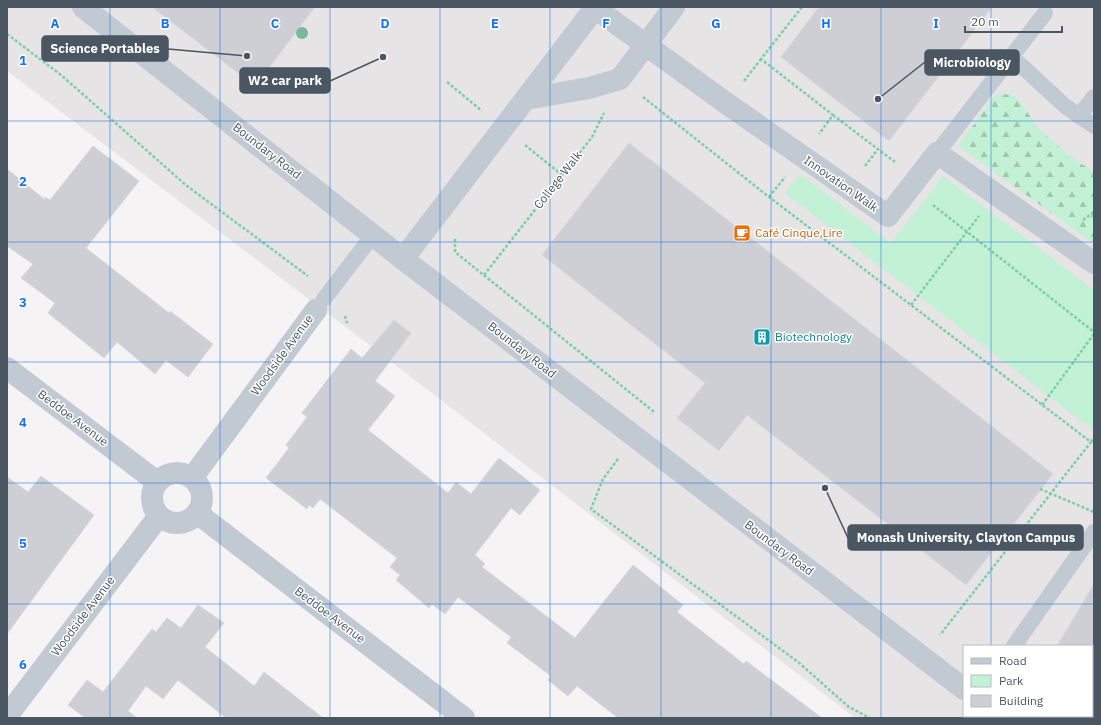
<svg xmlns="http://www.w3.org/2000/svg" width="1101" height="725" font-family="'IBM Plex Sans',sans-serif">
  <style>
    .education { fill: #e6e4e5; fill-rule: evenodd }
    .forest { fill: url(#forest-firs) }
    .green { fill: #c3f1d5 }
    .building { fill: #cdcfd5; stroke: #d7d9de }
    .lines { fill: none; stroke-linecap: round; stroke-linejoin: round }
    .path { stroke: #7ad0a6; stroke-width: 2.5; stroke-dasharray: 3 2; stroke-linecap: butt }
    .service { stroke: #c1cad2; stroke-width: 16 }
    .pedestrian { stroke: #c1cad2; stroke-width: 22 }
    .minor { stroke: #c1cad2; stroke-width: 22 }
    .path-bridge { stroke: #7ad0a6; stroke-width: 2.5; stroke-dasharray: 3 2; stroke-linecap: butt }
    .tree { fill: #7bb799 }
    .grid { fill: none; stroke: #1a73e8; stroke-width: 1; stroke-opacity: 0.55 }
    .labels { text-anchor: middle; stroke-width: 3; stroke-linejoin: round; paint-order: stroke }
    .street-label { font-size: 12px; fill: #4a5661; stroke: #fff }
    .food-label { font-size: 12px; fill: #c56008; stroke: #fff; text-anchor: start }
    .culture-label { font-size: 12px; fill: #0d838f; stroke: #fff; text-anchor: start }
    .grid-label { font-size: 13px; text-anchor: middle; font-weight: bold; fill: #1a73e8; stroke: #fff; stroke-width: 3; stroke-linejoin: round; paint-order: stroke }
    .leader { fill: none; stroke: #4a5661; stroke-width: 1.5 }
    .callout-dot { fill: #4a5661; stroke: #fff; stroke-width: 1.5 }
    .callout { fill: #4a5661; stroke: #4a5661; stroke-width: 1.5 }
    .callout-label { font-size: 13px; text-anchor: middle; font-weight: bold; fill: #fff }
  </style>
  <defs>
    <pattern id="forest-firs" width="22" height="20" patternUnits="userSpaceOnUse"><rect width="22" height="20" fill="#c3f1d5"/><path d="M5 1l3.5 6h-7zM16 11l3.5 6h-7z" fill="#a0c6b0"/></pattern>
  </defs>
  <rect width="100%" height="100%" fill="#f5f3f3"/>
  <path class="education" d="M 7,7 L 1094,7 L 1094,718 L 855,718 L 351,331 L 7,71 ZM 964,646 L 1092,646 L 1092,716 L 964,716 Z"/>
  <polygon class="forest" points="997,93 1015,96 1026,110 1037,127 1072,158 1091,170 1094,174 1094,244 958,146"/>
  <polygon class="green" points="800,174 891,243 943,176 1094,290 1094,425 1091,429 785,193"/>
  <g class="building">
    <polygon points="152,7 315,7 255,86"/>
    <polygon points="819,7 992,7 889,141 781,57"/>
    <polygon points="629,143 1053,474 966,585 747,415 719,451 677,418 705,383 542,255"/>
    <polygon points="93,146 139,181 86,248 169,313 170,311 213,344 188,377 166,360 155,374 117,342 104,358 48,313 55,303 21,278 33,264 7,246 7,169 44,199 45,197 50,200"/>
    <polygon points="394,320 411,333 375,381 395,396 368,430 448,493 456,482 471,494 499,458 540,490 520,515 511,508 475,555 485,564 482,567 575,638 633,565 683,605 677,612 744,664 746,661 822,718 618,718 577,686 568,696 548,680 551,676 507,643 511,637 458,597 445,614 432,604 429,608 396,580 400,575 390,567 397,558 320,499 313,508 309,505 307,509 266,478 289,448 286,445 307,417 302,413 351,349 362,358"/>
    <polygon points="41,476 94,515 7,634 7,477 28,492"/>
    <polygon points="1094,584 1094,646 1057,646"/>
    <polygon points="198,605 224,623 205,647 254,686 264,672 323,718 226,718 178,680 163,699 146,686 128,711 137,718 83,718 84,717 68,705 87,680 103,692 152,629 156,632 167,618 181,628"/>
  </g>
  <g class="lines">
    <g class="path">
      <polyline points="802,7 761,59 833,115 819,134"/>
      <polyline points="7,34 61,75 187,186 308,276"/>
      <polyline points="744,81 761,59"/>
      <polyline points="447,82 482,111"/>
      <polyline points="643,97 769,197 1091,442 940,635"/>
      <polyline points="833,115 895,162"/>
      <polyline points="525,145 562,175"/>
      <polyline points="865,166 878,149"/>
      <polyline points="769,197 785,177"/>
      <polyline points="933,205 1094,332"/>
      <polyline points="1083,220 1094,212"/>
      <polyline points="455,239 455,252 653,411 651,414"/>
      <polyline points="484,275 592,137 604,113"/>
      <polyline points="911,305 979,216"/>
      <polyline points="345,316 347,323"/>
      <polyline points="1042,405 1094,334"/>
      <polyline points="1091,442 1094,437"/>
      <polyline points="618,459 603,479 591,509 798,662 849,707 870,718"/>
    </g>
    <g class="service">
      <polyline points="1011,56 1065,106 1094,126"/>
      <polyline points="1079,116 1094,97"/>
      <polyline points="937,153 1045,13"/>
      <polyline points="324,299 373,235"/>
      <polyline points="1014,646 1094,532"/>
    </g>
    <g class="pedestrian">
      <polyline points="595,8 726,103 888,216 937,153 1094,263"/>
      <polyline points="526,99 589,88 620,79 674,7"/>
    </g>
    <g class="minor">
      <polyline points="83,7 403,259 964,689"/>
      <polyline points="403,259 595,8 594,7"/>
      <polyline points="7,368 157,482"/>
      <circle cx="177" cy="498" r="25"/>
      <polyline points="192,478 316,310"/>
      <polyline points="197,513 464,718"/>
      <polyline points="7,716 159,516"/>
      <polyline points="998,716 1001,718"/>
    </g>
    <polyline class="path-bridge" points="1040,489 1094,512"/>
  </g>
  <circle class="tree" cx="302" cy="33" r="6"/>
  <path class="grid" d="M 110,7 L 110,718M 220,7 L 220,718M 330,7 L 330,718M 440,7 L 440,718M 550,7 L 550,718M 661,7 L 661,718M 771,7 L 771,718M 881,7 L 881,718M 991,7 L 991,646M 7,121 L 1094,121M 7,242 L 1094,242M 7,362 L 1094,362M 7,483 L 1094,483M 7,604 L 1094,604M 991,716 L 991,718"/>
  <defs>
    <g id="cafe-square" transform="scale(0.9)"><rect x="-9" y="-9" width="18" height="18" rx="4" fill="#e8710a" stroke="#fff"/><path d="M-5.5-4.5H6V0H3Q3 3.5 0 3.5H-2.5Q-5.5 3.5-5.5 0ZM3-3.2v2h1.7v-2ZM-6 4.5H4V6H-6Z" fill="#fff"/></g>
    <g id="building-square" transform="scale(0.9)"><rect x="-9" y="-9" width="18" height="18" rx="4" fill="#0f9aa8" stroke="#fff"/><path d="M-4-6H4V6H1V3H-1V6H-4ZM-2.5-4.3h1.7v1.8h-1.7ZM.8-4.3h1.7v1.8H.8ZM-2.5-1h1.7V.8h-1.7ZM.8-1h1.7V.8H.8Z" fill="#fff"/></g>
  </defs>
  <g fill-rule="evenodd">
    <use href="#cafe-square" x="742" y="233"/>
    <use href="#building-square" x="762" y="337"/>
  </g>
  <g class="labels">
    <g class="street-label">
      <text transform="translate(267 151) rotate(38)" y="4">Boundary Road</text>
      <text transform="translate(558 180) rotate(-52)" y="4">College Walk</text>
      <text transform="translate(841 184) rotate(35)" y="4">Innovation Walk</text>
      <text transform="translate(522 350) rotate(38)" y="4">Boundary Road</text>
      <text transform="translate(282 355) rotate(-54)" y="4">Woodside Avenue</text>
      <text transform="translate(73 418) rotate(37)" y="4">Beddoe Avenue</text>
      <text transform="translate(779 548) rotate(37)" y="4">Boundary Road</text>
      <text transform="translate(330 615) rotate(37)" y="4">Beddoe Avenue</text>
      <text transform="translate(83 616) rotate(-53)" y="4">Woodside Avenue</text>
    </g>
    <g class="food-label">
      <text x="755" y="237">Café Cinque Lire</text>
    </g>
    <g class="culture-label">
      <text x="775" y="341">Biotechnology</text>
    </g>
  </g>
  <g class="grid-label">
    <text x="55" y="28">A</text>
    <text x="165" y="28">B</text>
    <text x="275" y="28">C</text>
    <text x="385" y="28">D</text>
    <text x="495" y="28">E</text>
    <text x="606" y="28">F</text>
    <text x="716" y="28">G</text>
    <text x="826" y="28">H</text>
    <text x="936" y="28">I</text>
    <text x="23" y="65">1</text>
    <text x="23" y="186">2</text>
    <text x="23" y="307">3</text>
    <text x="23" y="427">4</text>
    <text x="23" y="548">5</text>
    <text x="23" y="669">6</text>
  </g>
  <path class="leader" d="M247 56L168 49M878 99L925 62M383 57L330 81M825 488L848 538"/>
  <g class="callout-dot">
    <circle cx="247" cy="56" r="4"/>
    <circle cx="878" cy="99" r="4"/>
    <circle cx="383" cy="57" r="4"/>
    <circle cx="825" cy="488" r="4"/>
  </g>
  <g class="callout">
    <rect x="42" y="36" width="126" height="25" rx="4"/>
    <rect x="925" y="50" width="94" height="25" rx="4"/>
    <rect x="240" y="68" width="90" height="25" rx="4"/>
    <rect x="848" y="525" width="235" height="25" rx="4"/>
  </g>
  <g class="callout-label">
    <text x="105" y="53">Science Portables</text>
    <text x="972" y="67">Microbiology</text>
    <text x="285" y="85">W2 car park</text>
    <text x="966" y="542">Monash University, Clayton Campus</text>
  </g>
  <rect width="1101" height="725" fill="none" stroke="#4a5661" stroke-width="16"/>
  <rect x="963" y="645" width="130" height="72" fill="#ffffff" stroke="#b7bbc0"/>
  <rect x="971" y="658" width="20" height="6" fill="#c1cad2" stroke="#b7bbc0"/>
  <text x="999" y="665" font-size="12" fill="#4a5661">Road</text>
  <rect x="971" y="675" width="20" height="12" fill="#c3f1d5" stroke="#b7bbc0"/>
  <text x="999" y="685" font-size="12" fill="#4a5661">Park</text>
  <rect x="971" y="695" width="20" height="12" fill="#cdcfd5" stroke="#b7bbc0"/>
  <text x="999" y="705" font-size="12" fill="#4a5661">Building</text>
  <path d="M965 26v6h97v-6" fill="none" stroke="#4a5661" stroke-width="2"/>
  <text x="971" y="26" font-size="12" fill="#4a5661" stroke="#ffffff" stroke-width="3" paint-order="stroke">20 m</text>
</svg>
